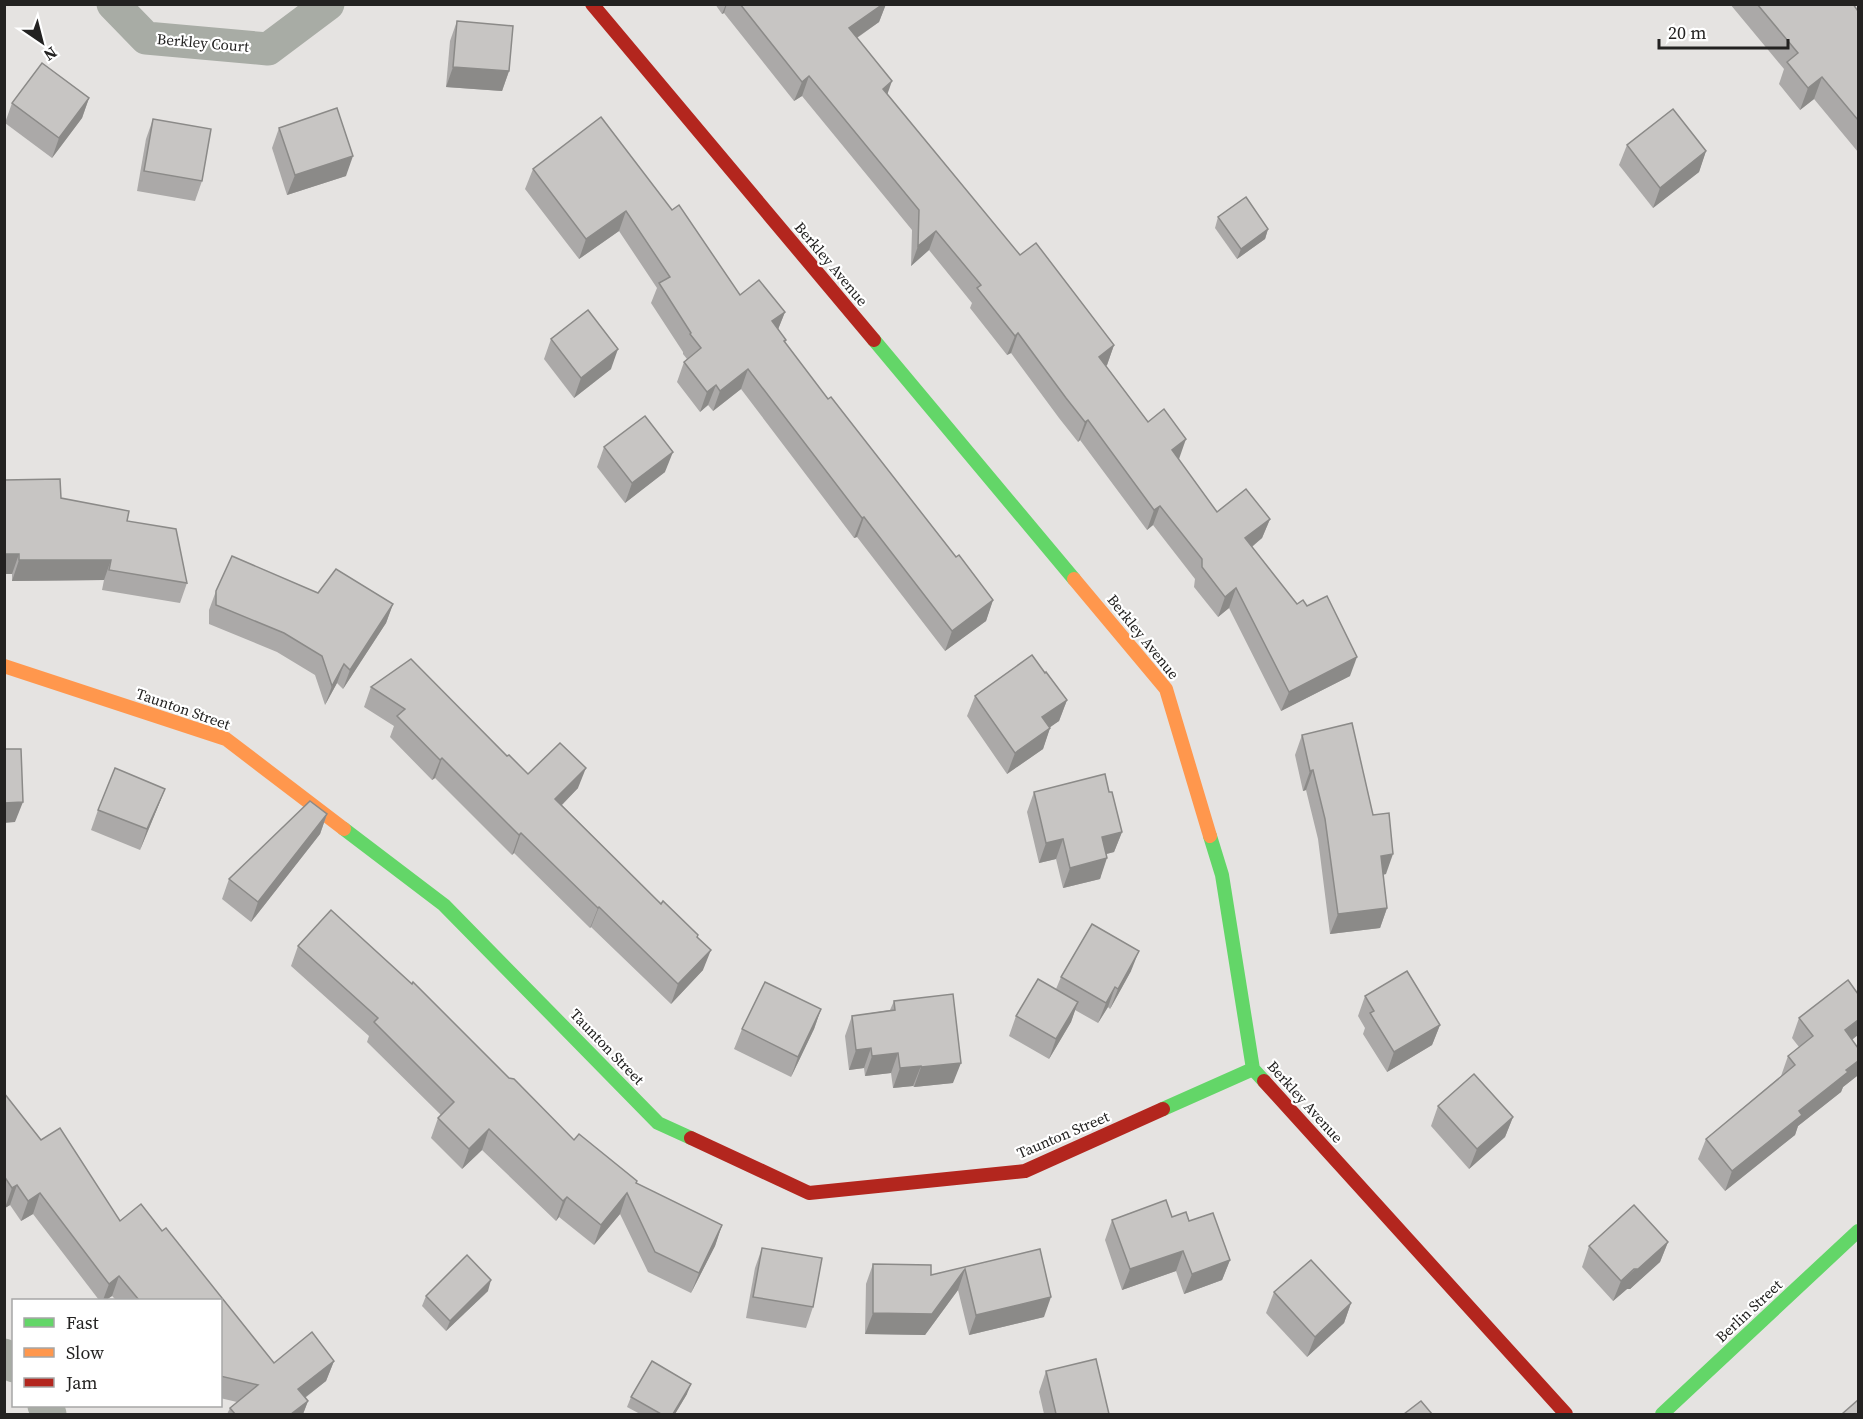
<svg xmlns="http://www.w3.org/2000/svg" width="1863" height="1419" font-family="'Source Serif 4',serif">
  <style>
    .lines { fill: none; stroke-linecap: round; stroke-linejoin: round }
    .street { stroke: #a8aca5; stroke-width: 33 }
    .fast { stroke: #63d668; stroke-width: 14 }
    .slow { stroke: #ff974d; stroke-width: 14 }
    .jam { stroke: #b3261e; stroke-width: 14 }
    .wall { fill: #aba9a8 }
    .shaded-wall { fill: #8b8a88 }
    .building { fill: #c7c5c3; stroke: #8b8a88; stroke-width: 1.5 }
    .labels { text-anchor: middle; stroke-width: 4.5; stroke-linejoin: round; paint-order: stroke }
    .street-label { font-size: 15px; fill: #232221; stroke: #fff }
  </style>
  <rect width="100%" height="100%" fill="#e5e3e1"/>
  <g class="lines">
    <g class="street">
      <polyline points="113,4 146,38 268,49 328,4"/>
      <polyline points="4,1355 14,1366"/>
      <polyline points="44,1406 50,1414"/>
    </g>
    <g class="fast">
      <polyline points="874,340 1074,579"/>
      <polyline points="344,829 444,905 658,1123 691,1138"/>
      <polyline points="1210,836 1222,875 1253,1069 1264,1081"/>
      <polyline points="1163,1109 1253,1069"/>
      <polyline points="1662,1414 1858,1231"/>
    </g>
    <g class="slow">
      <polyline points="1074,579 1166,689 1210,836"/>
      <polyline points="4,666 226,739 344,829"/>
    </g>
    <g class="jam">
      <polyline points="592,4 874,340"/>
      <polyline points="1264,1081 1566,1414"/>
      <polyline points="691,1138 809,1193 1025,1171 1163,1109"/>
    </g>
  </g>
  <g class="wall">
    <polygon points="715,4 886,4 879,22 857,38 887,95 1020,255 1114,345 1107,365 1106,366 1148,422 1179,459 1178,460 1217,512 1270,519 1262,538 1252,547 1350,676 1281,711 1229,608 1218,617 1194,587 1195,579 1153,525 1147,530 1080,440 1078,442 1059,418 1011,353 1007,355 970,308 972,303 929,250 911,266 912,230 802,96 794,101 724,13 722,14"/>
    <polygon points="1730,4 1853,4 1858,11 1858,152 1814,99 1800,110 1779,84 1784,69"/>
    <polygon points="457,21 509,71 502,91 446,87 450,41"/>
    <polygon points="89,98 82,118 52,158 5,123 12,103"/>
    <polygon points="153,119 202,181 195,201 137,191 146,139"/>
    <polygon points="279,128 346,176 287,195 272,148"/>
    <polygon points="1627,145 1706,151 1699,172 1653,208 1619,165"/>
    <polygon points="533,169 672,210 740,295 785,312 778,329 786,340 785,343 828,399 956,557 993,600 986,621 945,651 857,537 854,538 741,389 713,411 708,405 700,412 677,382 684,362 687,359 683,354 683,352 651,303 657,288 619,231 579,259 525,189"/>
    <polygon points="1218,217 1268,229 1265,239 1237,259 1215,228"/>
    <polygon points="551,339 611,369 574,398 544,359"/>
    <polygon points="604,447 665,472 625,503 597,467"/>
    <polygon points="4,480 61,498 127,521 187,583 180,603 102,590 104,580 12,581 12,574 4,574"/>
    <polygon points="216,591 318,593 393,604 386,623 343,689 337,683 325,705 315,675 277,652 209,624 209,610"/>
    <polygon points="1045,673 1067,700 1059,721 1049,727 1050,728 1043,749 1007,774 967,716 975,696"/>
    <polygon points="371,687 507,756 528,774 578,788 562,805 661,904 698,935 698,937 703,970 671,1004 591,927 590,928 514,853 512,855 435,778 432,780 390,737 394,726 364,707"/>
    <polygon points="1302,735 1386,874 1383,875 1387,908 1380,928 1330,934 1318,839 1306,790 1303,791 1295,755"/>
    <polygon points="165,789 157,809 140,850 91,830 98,810"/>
    <polygon points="1034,792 1109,792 1122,832 1114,852 1106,854 1100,879 1063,888 1056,859 1039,863 1027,812"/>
    <polygon points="327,814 320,834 251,922 222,899 229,879"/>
    <polygon points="298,946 509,1078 574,1140 636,1184 722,1225 715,1246 691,1293 648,1272 620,1214 594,1245 559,1217 556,1221 482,1150 462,1169 431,1138 438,1118 441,1115 367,1042 369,1036 291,966"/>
    <polygon points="1131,971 1110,1009 1108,1007 1098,1023 1075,1010 1071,1022 1049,1059 1009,1036 1016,1016 1056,989 1061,977"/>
    <polygon points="1365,996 1440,1025 1432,1045 1387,1072 1363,1034 1365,1028 1358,1016"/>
    <polygon points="894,1001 953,1083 914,1087 913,1086 893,1088 891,1073 865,1076 864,1068 849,1070 845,1036 852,1016 890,1010"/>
    <polygon points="821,1009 814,1029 791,1077 734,1049 742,1029"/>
    <polygon points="1799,1018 1852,1040 1858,1048 1858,1073 1857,1076 1843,1087 1841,1092 1798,1126 1795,1135 1725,1191 1698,1159 1706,1139 1781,1076 1788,1056 1799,1047 1792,1038"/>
    <polygon points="4,1093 41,1140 120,1221 162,1231 274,1363 334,1361 326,1381 305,1398 308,1401 303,1414 227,1414 230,1408 237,1402 220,1398 220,1300 116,1300 112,1296 106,1300 99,1300 33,1214 21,1221 10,1205 5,1208"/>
    <polygon points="1438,1106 1513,1117 1505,1137 1469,1169 1431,1126"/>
    <polygon points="1172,1217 1189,1221 1230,1260 1222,1280 1184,1294 1176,1271 1122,1290 1105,1240 1112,1220"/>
    <polygon points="1668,1242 1660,1262 1630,1289 1627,1289 1613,1301 1582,1267 1589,1246"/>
    <polygon points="762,1248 813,1307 806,1328 746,1318 755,1268"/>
    <polygon points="1040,1249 1044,1317 969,1335 958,1290 925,1335 865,1334 866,1284 873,1264 931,1275"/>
    <polygon points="488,1291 446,1331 422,1306 426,1296"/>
    <polygon points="1274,1292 1351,1303 1344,1323 1307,1357 1266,1313"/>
    <polygon points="1046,1371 1109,1414 1044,1414 1039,1392"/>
    <polygon points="687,1394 675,1414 640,1414 627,1407 631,1397"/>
  </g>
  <g class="shaded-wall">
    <polygon points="726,4 727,4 724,13 722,14"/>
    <polygon points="883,4 886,4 879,22 842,48 849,28"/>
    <polygon points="453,67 509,71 502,91 446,87"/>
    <polygon points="809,76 802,96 794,101 802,82"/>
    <polygon points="1822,77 1814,99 1800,110 1808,88"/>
    <polygon points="892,81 885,101 883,89"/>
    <polygon points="89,98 82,118 52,158 59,138"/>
    <polygon points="1706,151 1699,172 1653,208 1660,188"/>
    <polygon points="353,156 346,176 287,195 295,175"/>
    <polygon points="626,211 619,231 579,259 586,239"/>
    <polygon points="1268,229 1265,239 1237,259 1241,249"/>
    <polygon points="936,231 929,250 911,266 918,246"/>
    <polygon points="785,312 777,332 772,321"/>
    <polygon points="1018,333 1011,353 1007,355 1015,336"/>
    <polygon points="1114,345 1107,365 1092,377 1099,357"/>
    <polygon points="618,349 611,369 574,398 581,378"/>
    <polygon points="748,369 741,389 713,411 720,391"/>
    <polygon points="716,385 708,405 700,412 707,392"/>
    <polygon points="1088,420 1080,440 1078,442 1085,422"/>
    <polygon points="1186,439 1179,459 1164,470 1172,450"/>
    <polygon points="673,452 665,472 625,503 632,483"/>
    <polygon points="1160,506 1153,525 1147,530 1154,510"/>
    <polygon points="864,517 857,537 854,538 862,518"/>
    <polygon points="1270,519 1262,538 1238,558 1245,538"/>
    <polygon points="4,554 19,554 12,574 4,574"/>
    <polygon points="19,560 111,560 104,580 12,581"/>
    <polygon points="1236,588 1229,608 1218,617 1225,597"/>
    <polygon points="993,600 986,621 945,651 952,631"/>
    <polygon points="393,604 386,623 343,689 350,670"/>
    <polygon points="1357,657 1350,676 1281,711 1289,692"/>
    <polygon points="344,664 337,683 325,705 332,686"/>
    <polygon points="1067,700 1059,721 1035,738 1042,717"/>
    <polygon points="1050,728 1043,749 1007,774 1015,753"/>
    <polygon points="442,758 435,778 432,780 440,760"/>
    <polygon points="586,768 578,788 548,819 555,799"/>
    <polygon points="1313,770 1306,790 1303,791 1310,771"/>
    <polygon points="165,789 157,809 140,850 147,829"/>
    <polygon points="23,802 15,822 4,823 4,803"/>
    <polygon points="327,814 320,834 251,922 258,902"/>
    <polygon points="1122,832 1114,852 1095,857 1102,837"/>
    <polygon points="521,833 514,853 512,855 519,835"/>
    <polygon points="1063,839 1056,859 1039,863 1046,843"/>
    <polygon points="1393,854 1386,874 1374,876 1381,856"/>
    <polygon points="1107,858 1100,879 1063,888 1070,868"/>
    <polygon points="599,907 591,927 590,928 598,908"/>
    <polygon points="1387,908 1380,928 1330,934 1338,914"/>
    <polygon points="711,950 703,970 671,1004 678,984"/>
    <polygon points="1139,951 1131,971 1110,1009 1118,989"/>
    <polygon points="1115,987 1108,1007 1098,1023 1106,1003"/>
    <polygon points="1078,1002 1071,1022 1049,1059 1056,1039"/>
    <polygon points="821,1009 814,1029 791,1077 798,1057"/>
    <polygon points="1858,1020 1858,1035 1838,1051 1845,1030"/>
    <polygon points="1440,1025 1432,1045 1387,1072 1394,1052"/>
    <polygon points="871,1048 864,1068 849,1070 856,1050"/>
    <polygon points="898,1053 891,1073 865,1076 872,1056"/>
    <polygon points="1858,1061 1858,1073 1857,1076 1843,1087 1841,1092 1798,1126 1795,1135 1725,1191 1732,1171 1799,1111 1846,1070"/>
    <polygon points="961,1063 953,1083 914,1087 921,1067"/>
    <polygon points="921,1066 913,1086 893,1088 900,1068"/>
    <polygon points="1513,1117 1505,1137 1469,1169 1477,1149"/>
    <polygon points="489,1129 482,1150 462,1169 469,1149"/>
    <polygon points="17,1185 10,1205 5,1208 12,1188"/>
    <polygon points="40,1193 33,1214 21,1221 28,1201"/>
    <polygon points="627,1193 620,1214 594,1245 601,1225"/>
    <polygon points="567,1197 559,1217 556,1221 563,1201"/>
    <polygon points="722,1225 715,1246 691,1293 699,1273"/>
    <polygon points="1668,1242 1660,1262 1630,1289 1627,1289 1613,1301 1621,1281"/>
    <polygon points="1183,1251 1176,1271 1122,1290 1130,1269"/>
    <polygon points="1230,1260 1222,1280 1184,1294 1192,1274"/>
    <polygon points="965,1269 958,1290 925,1335 865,1334 873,1313"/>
    <polygon points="119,1276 112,1296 106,1300 103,1300 109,1284"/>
    <polygon points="491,1280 488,1291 446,1331 450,1321"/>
    <polygon points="1051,1297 1044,1317 969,1335 976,1315"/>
    <polygon points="1351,1303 1344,1323 1307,1357 1315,1337"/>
    <polygon points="334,1361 326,1381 290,1409 298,1389"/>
    <polygon points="691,1384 687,1394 675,1414 673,1414"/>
    <polygon points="308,1401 303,1414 291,1414"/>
  </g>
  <g class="building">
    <polygon points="740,4 883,4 849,28 892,81 883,89 1020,255 1036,243 1114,345 1099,357 1148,422 1164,409 1186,439 1172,450 1217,512 1246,489 1270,519 1245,538 1297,604 1303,600 1307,606 1327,596 1357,657 1289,692 1236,588 1225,597 1202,567 1202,559 1160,506 1154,510 1088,420 1085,422 1066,398 1018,333 1015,336 977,288 981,285 936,231 918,246 919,210 809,76 802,82"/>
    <polygon points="1757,4 1853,4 1858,11 1858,120 1822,77 1808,88 1787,62 1798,53"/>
    <polygon points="457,21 513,26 509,71 453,67"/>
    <polygon points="42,63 89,98 59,138 12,103"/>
    <polygon points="337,108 353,156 295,175 279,128"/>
    <polygon points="1673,109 1706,151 1660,188 1627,145"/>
    <polygon points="601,117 672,210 679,205 740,295 759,280 785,312 772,321 786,340 784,341 828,399 831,397 956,557 959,555 993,600 952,631 864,517 862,518 748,369 720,391 716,385 707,392 684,362 701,348 690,334 691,333 659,283 670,277 626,211 586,239 533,169"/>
    <polygon points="153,119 211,129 202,181 144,171"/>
    <polygon points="1246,197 1268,229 1241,249 1218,217"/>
    <polygon points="588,310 618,349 581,378 551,339"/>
    <polygon points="645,416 673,452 632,483 604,447"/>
    <polygon points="60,479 61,498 129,511 127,521 176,529 187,583 109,570 111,560 19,560 19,554 4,554 4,480"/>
    <polygon points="232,556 318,593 336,569 393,604 350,670 344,664 332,686 322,656 284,633 216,605 216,591"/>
    <polygon points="1032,655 1045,673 1046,672 1067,700 1042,717 1050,728 1015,753 975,696"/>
    <polygon points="411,659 507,756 509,755 528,774 560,743 586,768 555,799 661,904 663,901 698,935 697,937 711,950 678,984 599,907 598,908 521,833 519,835 442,758 440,760 397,716 405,709 371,687"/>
    <polygon points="1352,723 1373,815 1389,813 1393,854 1381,856 1387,908 1338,914 1325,819 1313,770 1310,771 1302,735"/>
    <polygon points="4,749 21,749 23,802 4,803"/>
    <polygon points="115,768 165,789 147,829 98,810"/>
    <polygon points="1105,774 1109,792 1112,792 1122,832 1102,837 1107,858 1070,868 1063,839 1046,843 1034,792"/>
    <polygon points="310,801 327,814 258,902 229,879"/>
    <polygon points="331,910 412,984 413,982 509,1078 514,1079 574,1140 579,1134 637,1181 636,1183 722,1225 699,1273 655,1252 627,1193 601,1225 567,1197 563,1201 489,1129 469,1149 438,1118 454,1102 374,1022 378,1018 298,946"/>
    <polygon points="1092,924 1139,951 1118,989 1115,987 1106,1003 1061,977"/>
    <polygon points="1407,971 1440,1025 1394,1052 1370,1013 1374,1011 1365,996"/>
    <polygon points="1038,979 1078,1002 1056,1039 1016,1016"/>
    <polygon points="1848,980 1858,994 1858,1020 1845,1030 1858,1048 1858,1061 1846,1070 1848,1072 1799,1111 1802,1115 1732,1171 1706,1139 1795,1065 1788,1056 1813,1036 1799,1018"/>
    <polygon points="765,982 821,1009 798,1057 742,1029"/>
    <polygon points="953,994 961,1063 921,1067 921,1066 900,1068 898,1053 872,1056 871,1048 856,1050 852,1016 895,1010 894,1001"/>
    <polygon points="1474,1074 1513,1117 1477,1149 1438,1106"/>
    <polygon points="4,1093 41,1140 60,1128 120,1221 141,1204 162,1231 166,1228 274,1363 312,1332 334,1361 298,1389 308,1401 291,1414 235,1414 230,1408 258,1385 220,1376 220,1300 139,1300 119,1276 109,1284 40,1193 28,1201 17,1185 12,1188 4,1176"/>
    <polygon points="1166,1200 1172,1217 1186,1212 1189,1221 1213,1213 1230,1260 1192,1274 1183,1251 1130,1269 1112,1220"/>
    <polygon points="1634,1205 1668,1242 1638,1269 1634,1269 1621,1281 1589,1246"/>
    <polygon points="762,1248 822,1258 813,1307 753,1297"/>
    <polygon points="1040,1249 1051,1297 976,1315 965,1269 932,1314 873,1313 873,1264 931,1265 931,1275"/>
    <polygon points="467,1255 491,1280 450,1321 426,1296"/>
    <polygon points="1311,1260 1351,1303 1315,1337 1274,1292"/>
    <polygon points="1096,1359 1109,1414 1056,1414 1046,1371"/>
    <polygon points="652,1361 691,1384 673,1414 661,1414 631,1397"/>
    <polygon points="1858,1400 1858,1414 1842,1414"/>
    <polygon points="1421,1401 1432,1414 1404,1414"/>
  </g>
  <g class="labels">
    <g class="street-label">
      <text transform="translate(203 43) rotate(5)" y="5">Berkley Court</text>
      <text transform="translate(831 264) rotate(50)" y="5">Berkley Avenue</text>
      <text transform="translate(1143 637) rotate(51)" y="5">Berkley Avenue</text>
      <text transform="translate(183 709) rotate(19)" y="5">Taunton Street</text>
      <text transform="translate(607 1047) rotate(46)" y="5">Taunton Street</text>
      <text transform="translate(1305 1102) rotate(48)" y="5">Berkley Avenue</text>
      <text transform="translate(1063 1135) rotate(-23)" y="5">Taunton Street</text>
      <text transform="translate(1749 1311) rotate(-43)" y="5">Berlin Street</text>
    </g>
  </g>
  <rect width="1863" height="1419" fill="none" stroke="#232221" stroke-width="12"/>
  <rect x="12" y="1299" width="210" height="108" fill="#ffffff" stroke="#a7a7a6" stroke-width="1.5"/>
  <rect x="24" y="1318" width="30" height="9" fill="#63d668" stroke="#a7a7a6" stroke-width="1.5"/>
  <text x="66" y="1329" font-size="18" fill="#232221">Fast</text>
  <rect x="24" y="1348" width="30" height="9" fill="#ff974d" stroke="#a7a7a6" stroke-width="1.5"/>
  <text x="66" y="1359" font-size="18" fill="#232221">Slow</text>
  <rect x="24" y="1378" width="30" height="9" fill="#b3261e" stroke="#a7a7a6" stroke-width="1.5"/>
  <text x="66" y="1389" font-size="18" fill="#232221">Jam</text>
  <g transform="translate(42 42) rotate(145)" stroke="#ffffff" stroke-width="4.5" paint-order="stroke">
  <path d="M0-4.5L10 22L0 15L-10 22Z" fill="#232221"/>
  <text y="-9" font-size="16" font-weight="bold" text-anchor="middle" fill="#232221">N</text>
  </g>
  <path d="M1659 39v9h129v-9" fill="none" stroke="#232221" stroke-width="3"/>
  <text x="1668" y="39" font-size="18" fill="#232221" stroke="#ffffff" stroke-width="4.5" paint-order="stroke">20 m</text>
</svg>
